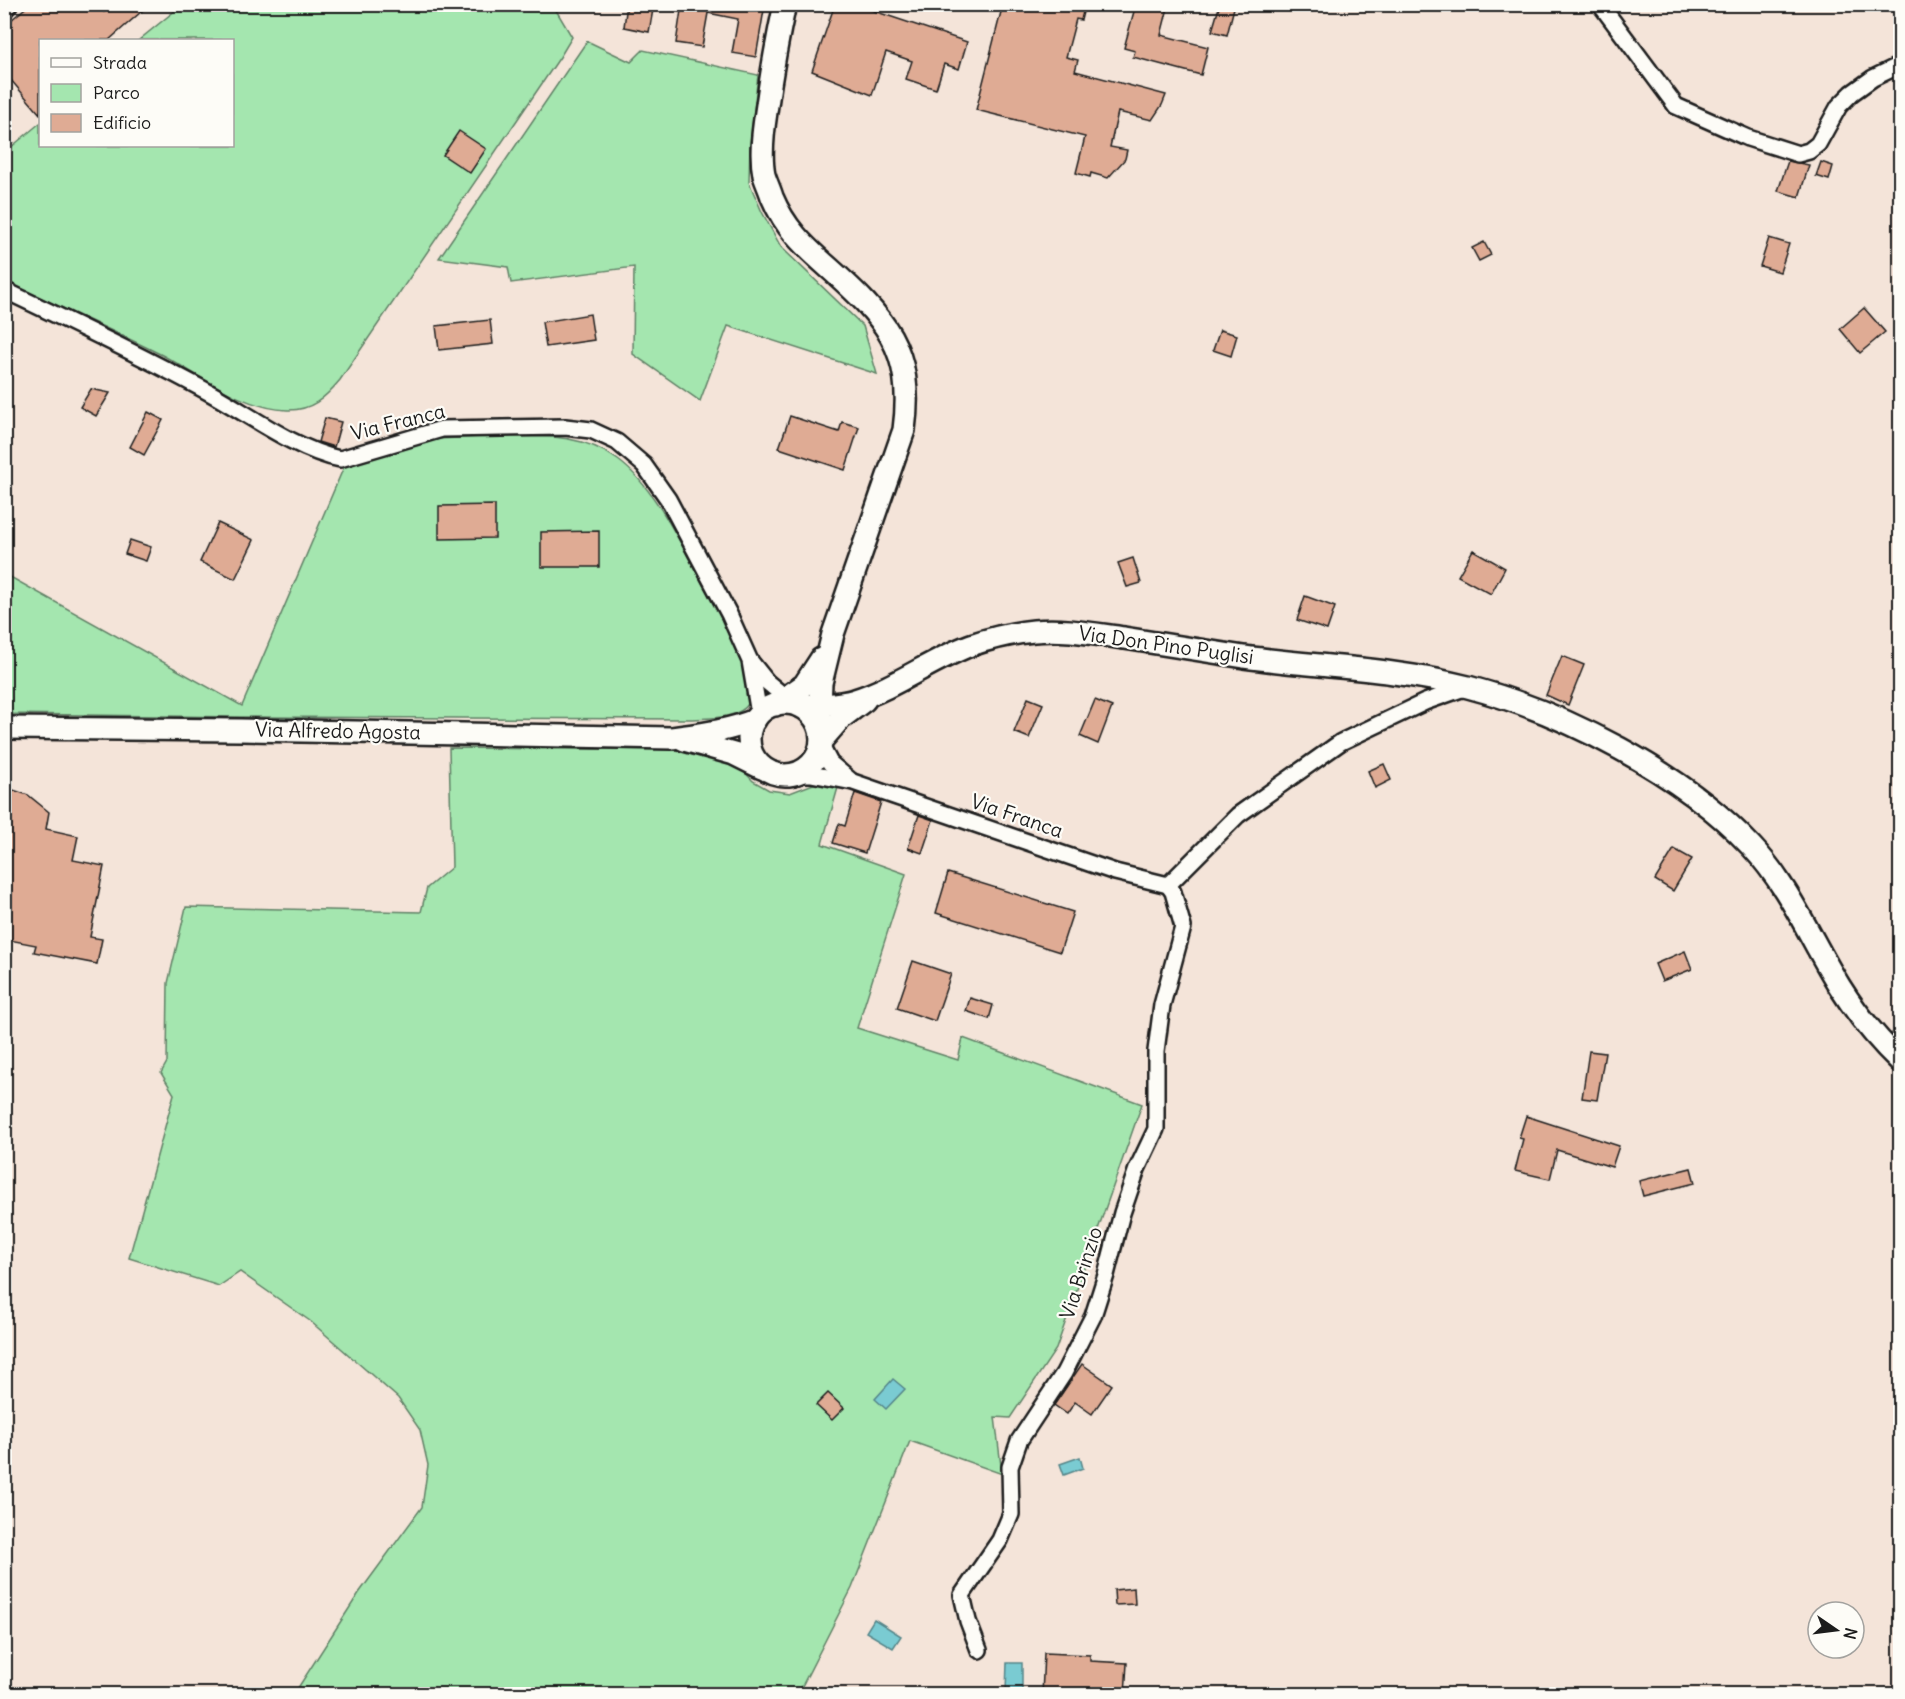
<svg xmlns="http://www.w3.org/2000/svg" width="1905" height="1699" font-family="Delius,sans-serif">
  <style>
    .green { fill: #a4e6af; stroke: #608166; stroke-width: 1.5 }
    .water { fill: #7acbd2; stroke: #548589; stroke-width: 1.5 }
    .building { fill: #dfab94; stroke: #1c1c1c; stroke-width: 1.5 }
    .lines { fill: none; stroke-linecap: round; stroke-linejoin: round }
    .street-casing { stroke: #1c1c1c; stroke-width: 20 }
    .secondary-casing { stroke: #1c1c1c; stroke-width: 26 }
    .street { stroke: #fdfcf7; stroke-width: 15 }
    .secondary { stroke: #fdfcf7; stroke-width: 21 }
    .labels { text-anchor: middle; stroke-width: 4.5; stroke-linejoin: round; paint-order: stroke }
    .street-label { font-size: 20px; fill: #1c1c1c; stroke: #fdfcf7 }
  </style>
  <rect width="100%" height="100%" fill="#f4e4d9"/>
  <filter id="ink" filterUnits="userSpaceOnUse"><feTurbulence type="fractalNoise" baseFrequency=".0167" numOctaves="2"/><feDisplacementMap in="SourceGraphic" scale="12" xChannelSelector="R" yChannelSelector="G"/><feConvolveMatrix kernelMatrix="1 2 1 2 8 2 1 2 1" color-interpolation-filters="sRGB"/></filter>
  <g filter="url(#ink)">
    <g class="green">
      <path d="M 182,5 L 553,5 L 572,37 L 560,57 L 340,380 C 325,398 311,411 287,410 C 241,408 200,375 162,355 C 110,329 57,306 5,281 L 4,153 L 40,123 L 40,146 L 232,146 L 232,40 L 139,40 Z"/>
      <polygon points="587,41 631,62 643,50 758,75 750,144 749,182 762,212 781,247 863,326 877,374 728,326 700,401 633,354 634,267 511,283 508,267 439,258"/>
      <path d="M 505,436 C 546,436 583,434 618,460 C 657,488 685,554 709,595 C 721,616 736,637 745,659 C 750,670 755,693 749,703 C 739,720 706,718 689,719 L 241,717 L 5,714 L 5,574 L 242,706 L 346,462 L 436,439 Z"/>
      <polygon points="449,748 715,750 731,758 753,781 769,790 790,793 821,781 839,784 822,844 906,874 857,1028 958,1060 963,1038 1142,1104 1056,1349 1010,1418 995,1417 1002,1474 910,1441 852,1588 798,1694 294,1694 359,1593 422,1507 428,1465 420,1430 398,1398 310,1321 240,1272 219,1286 129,1258 174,1094 161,1073 167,1062 168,983 186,907 421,912 427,888 452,867"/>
    </g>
    <g class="water">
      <polygon points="893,1379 905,1389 886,1409 875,1399"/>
      <polygon points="1080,1457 1083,1468 1064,1475 1060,1464"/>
      <polygon points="874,1619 901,1636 893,1648 866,1632"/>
      <polygon points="1007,1663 1022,1663 1022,1692 1006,1691"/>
    </g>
    <g class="building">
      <polygon points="30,4 98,5 104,12 114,4 150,4 109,40 40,40 40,114 4,72 4,26"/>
      <polygon points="627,4 654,4 649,32 624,27"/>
      <polygon points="682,4 765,4 756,57 732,53 738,19 708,13 702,47 676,43"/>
      <polygon points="835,4 853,4 967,42 959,69 944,64 936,89 906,79 912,61 886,52 872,95 812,71"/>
      <polygon points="1003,4 1085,4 1081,20 1076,19 1066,57 1078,60 1075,71 1166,95 1162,105 1152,120 1118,112 1110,147 1127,150 1125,159 1108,178 1091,173 1090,177 1076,173 1085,137 976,110"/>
      <polygon points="1136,4 1169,4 1161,35 1208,47 1201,75 1133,57 1135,51 1124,48"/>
      <polygon points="1220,4 1235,4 1227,35 1212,31"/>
      <polygon points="459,131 486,149 470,173 443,155"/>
      <polygon points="1788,161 1809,165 1799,197 1778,191"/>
      <polygon points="1821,162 1833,166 1829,180 1816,176"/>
      <polygon points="1769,238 1789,244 1780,272 1760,266"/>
      <polygon points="1484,242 1491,255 1479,261 1472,248"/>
      <polygon points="1864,308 1885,332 1860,353 1840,329"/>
      <polygon points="590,314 594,340 546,347 542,322"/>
      <polygon points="490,320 493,344 439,350 436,326"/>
      <polygon points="1220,330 1237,335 1231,356 1213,350"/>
      <polygon points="91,389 110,393 96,416 80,407"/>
      <polygon points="148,412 163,420 144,455 130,447"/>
      <polygon points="790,416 839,432 842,422 859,427 845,470 779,448"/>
      <polygon points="325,418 341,422 334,447 318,442"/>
      <polygon points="495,505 495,538 439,539 439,506"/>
      <polygon points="218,523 254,540 235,579 200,562"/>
      <polygon points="599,531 599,567 541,567 541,532"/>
      <polygon points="130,540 151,547 146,561 125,554"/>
      <polygon points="1473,550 1505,568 1491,594 1458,576"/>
      <polygon points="1133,558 1141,583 1127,587 1118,563"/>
      <polygon points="1305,596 1335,607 1327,630 1297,620"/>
      <polygon points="1562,656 1584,665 1568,705 1546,695"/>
      <polygon points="1028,698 1043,704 1029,738 1014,732"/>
      <polygon points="1095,700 1112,707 1098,744 1080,736"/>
      <polygon points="1384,764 1391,780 1375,788 1368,771"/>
      <polygon points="10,789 28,795 49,812 46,829 78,836 73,860 104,866 90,937 102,939 97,964 34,952 36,945 4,939 4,814"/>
      <polygon points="855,793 881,802 865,853 833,843 839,824 845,826"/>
      <polygon points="919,815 933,820 922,853 908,848"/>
      <polygon points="1674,849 1692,859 1673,891 1655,880"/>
      <polygon points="948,873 1073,912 1060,952 936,913"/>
      <polygon points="1685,951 1692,969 1662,981 1655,964"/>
      <polygon points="913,961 951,974 935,1021 897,1008"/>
      <polygon points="970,998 993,1005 989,1019 966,1011"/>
      <polygon points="1589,1051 1605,1053 1597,1100 1582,1098"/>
      <polygon points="1526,1116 1619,1146 1612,1167 1557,1150 1550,1179 1515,1171 1523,1139 1519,1138"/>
      <polygon points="1691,1168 1695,1183 1643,1196 1639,1181"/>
      <polygon points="1082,1364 1112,1385 1092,1414 1075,1402 1067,1414 1054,1405"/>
      <polygon points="828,1393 844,1408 832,1420 816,1405"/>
      <polygon points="1134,1588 1135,1604 1115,1605 1114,1590"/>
      <polygon points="1044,1653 1090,1655 1090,1661 1127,1663 1125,1695 1042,1695"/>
    </g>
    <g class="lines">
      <g class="street-casing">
        <g id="street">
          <polyline points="1600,4 1676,106 1748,138 1798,154 1809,151 1818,144 1839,106 1852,93 1873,78 1900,65"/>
          <path d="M 4,290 C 73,323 143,356 210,393 C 248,414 298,451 340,459 L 442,429 L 565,427 L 591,430 L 617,442 L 644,465 L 668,499 L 729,614 L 750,661 L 759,714"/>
          <polyline points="751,662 767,682 791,702"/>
          <polyline points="821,746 830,763 850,780"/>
          <polyline points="795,774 811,774 853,782 1115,872 1168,885"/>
          <polyline points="1168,885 1238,815 1341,742 1425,702 1467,687"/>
          <polyline points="979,1650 968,1621 962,1595 1000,1540 1011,1514 1010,1467 1019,1441 1064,1373 1093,1316 1106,1275 1122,1213 1137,1169 1156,1129 1156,1051 1162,1005 1183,927 1173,892 1168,885"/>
        </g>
      </g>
      <g class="secondary-casing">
        <g id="secondary">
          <path d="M 785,4 C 777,40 771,76 766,112 C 763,132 760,155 764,175 C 766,182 770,190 772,197 C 785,228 803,245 828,267 C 884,317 915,349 904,430 L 833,634 L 821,683 L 819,726"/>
          <polyline points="4,6 6,4"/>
          <circle cx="785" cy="739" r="36"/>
          <polyline points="775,705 804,685 821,659"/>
          <path d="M 797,705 C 816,705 837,705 855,700 C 896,687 931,660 971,645 C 991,638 1013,633 1034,631 C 1064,628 1094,634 1124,638 C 1164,644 1204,651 1244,657 C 1318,667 1395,668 1468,687 C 1563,712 1683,773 1751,846 C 1790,887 1810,939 1840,987 C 1857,1014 1877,1039 1900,1061"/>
          <path d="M 4,728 L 241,730 L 672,738 C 700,734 728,731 755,720"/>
          <polyline points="684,740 734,754 762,768"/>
          <polyline points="821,741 841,718 865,700"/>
        </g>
      </g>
      <use href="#street" class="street"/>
      <use href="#secondary" class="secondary"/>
    </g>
  </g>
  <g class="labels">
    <g class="street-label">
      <text transform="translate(398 422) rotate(-14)" y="7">Via Franca</text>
      <text transform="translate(1166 645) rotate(8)" y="7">Via Don Pino Puglisi</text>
      <text transform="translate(338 731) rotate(1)" y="7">Via Alfredo Agosta</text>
      <text transform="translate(1017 816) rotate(19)" y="7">Via Franca</text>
      <text transform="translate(1081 1273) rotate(-72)" y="7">Via Brinzio</text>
    </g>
  </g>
  <rect width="1905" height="1699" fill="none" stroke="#fdfcf7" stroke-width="24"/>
  <rect x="12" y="12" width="1881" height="1675" fill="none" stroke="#1c1c1c" stroke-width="2" filter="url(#ink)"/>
  <rect x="39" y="39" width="195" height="108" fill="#fdfcf7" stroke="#a3a29f" stroke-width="1.5"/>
  <rect x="51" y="58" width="30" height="9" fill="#fdfcf7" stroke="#a3a29f" stroke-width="1.5"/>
  <text x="93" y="69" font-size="18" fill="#1c1c1c">Strada</text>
  <rect x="51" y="84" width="30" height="18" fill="#a4e6af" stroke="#a3a29f" stroke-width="1.5"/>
  <text x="93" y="99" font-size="18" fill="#1c1c1c">Parco</text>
  <rect x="51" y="114" width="30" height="18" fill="#dfab94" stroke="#a3a29f" stroke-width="1.5"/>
  <text x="93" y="129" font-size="18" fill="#1c1c1c">Edificio</text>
  <g transform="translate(1836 1630) rotate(104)"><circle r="28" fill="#fdfcf7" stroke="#a3a29f" stroke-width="1.5"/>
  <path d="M0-4.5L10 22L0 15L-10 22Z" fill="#1c1c1c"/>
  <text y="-9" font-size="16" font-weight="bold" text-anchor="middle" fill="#1c1c1c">N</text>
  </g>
</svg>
